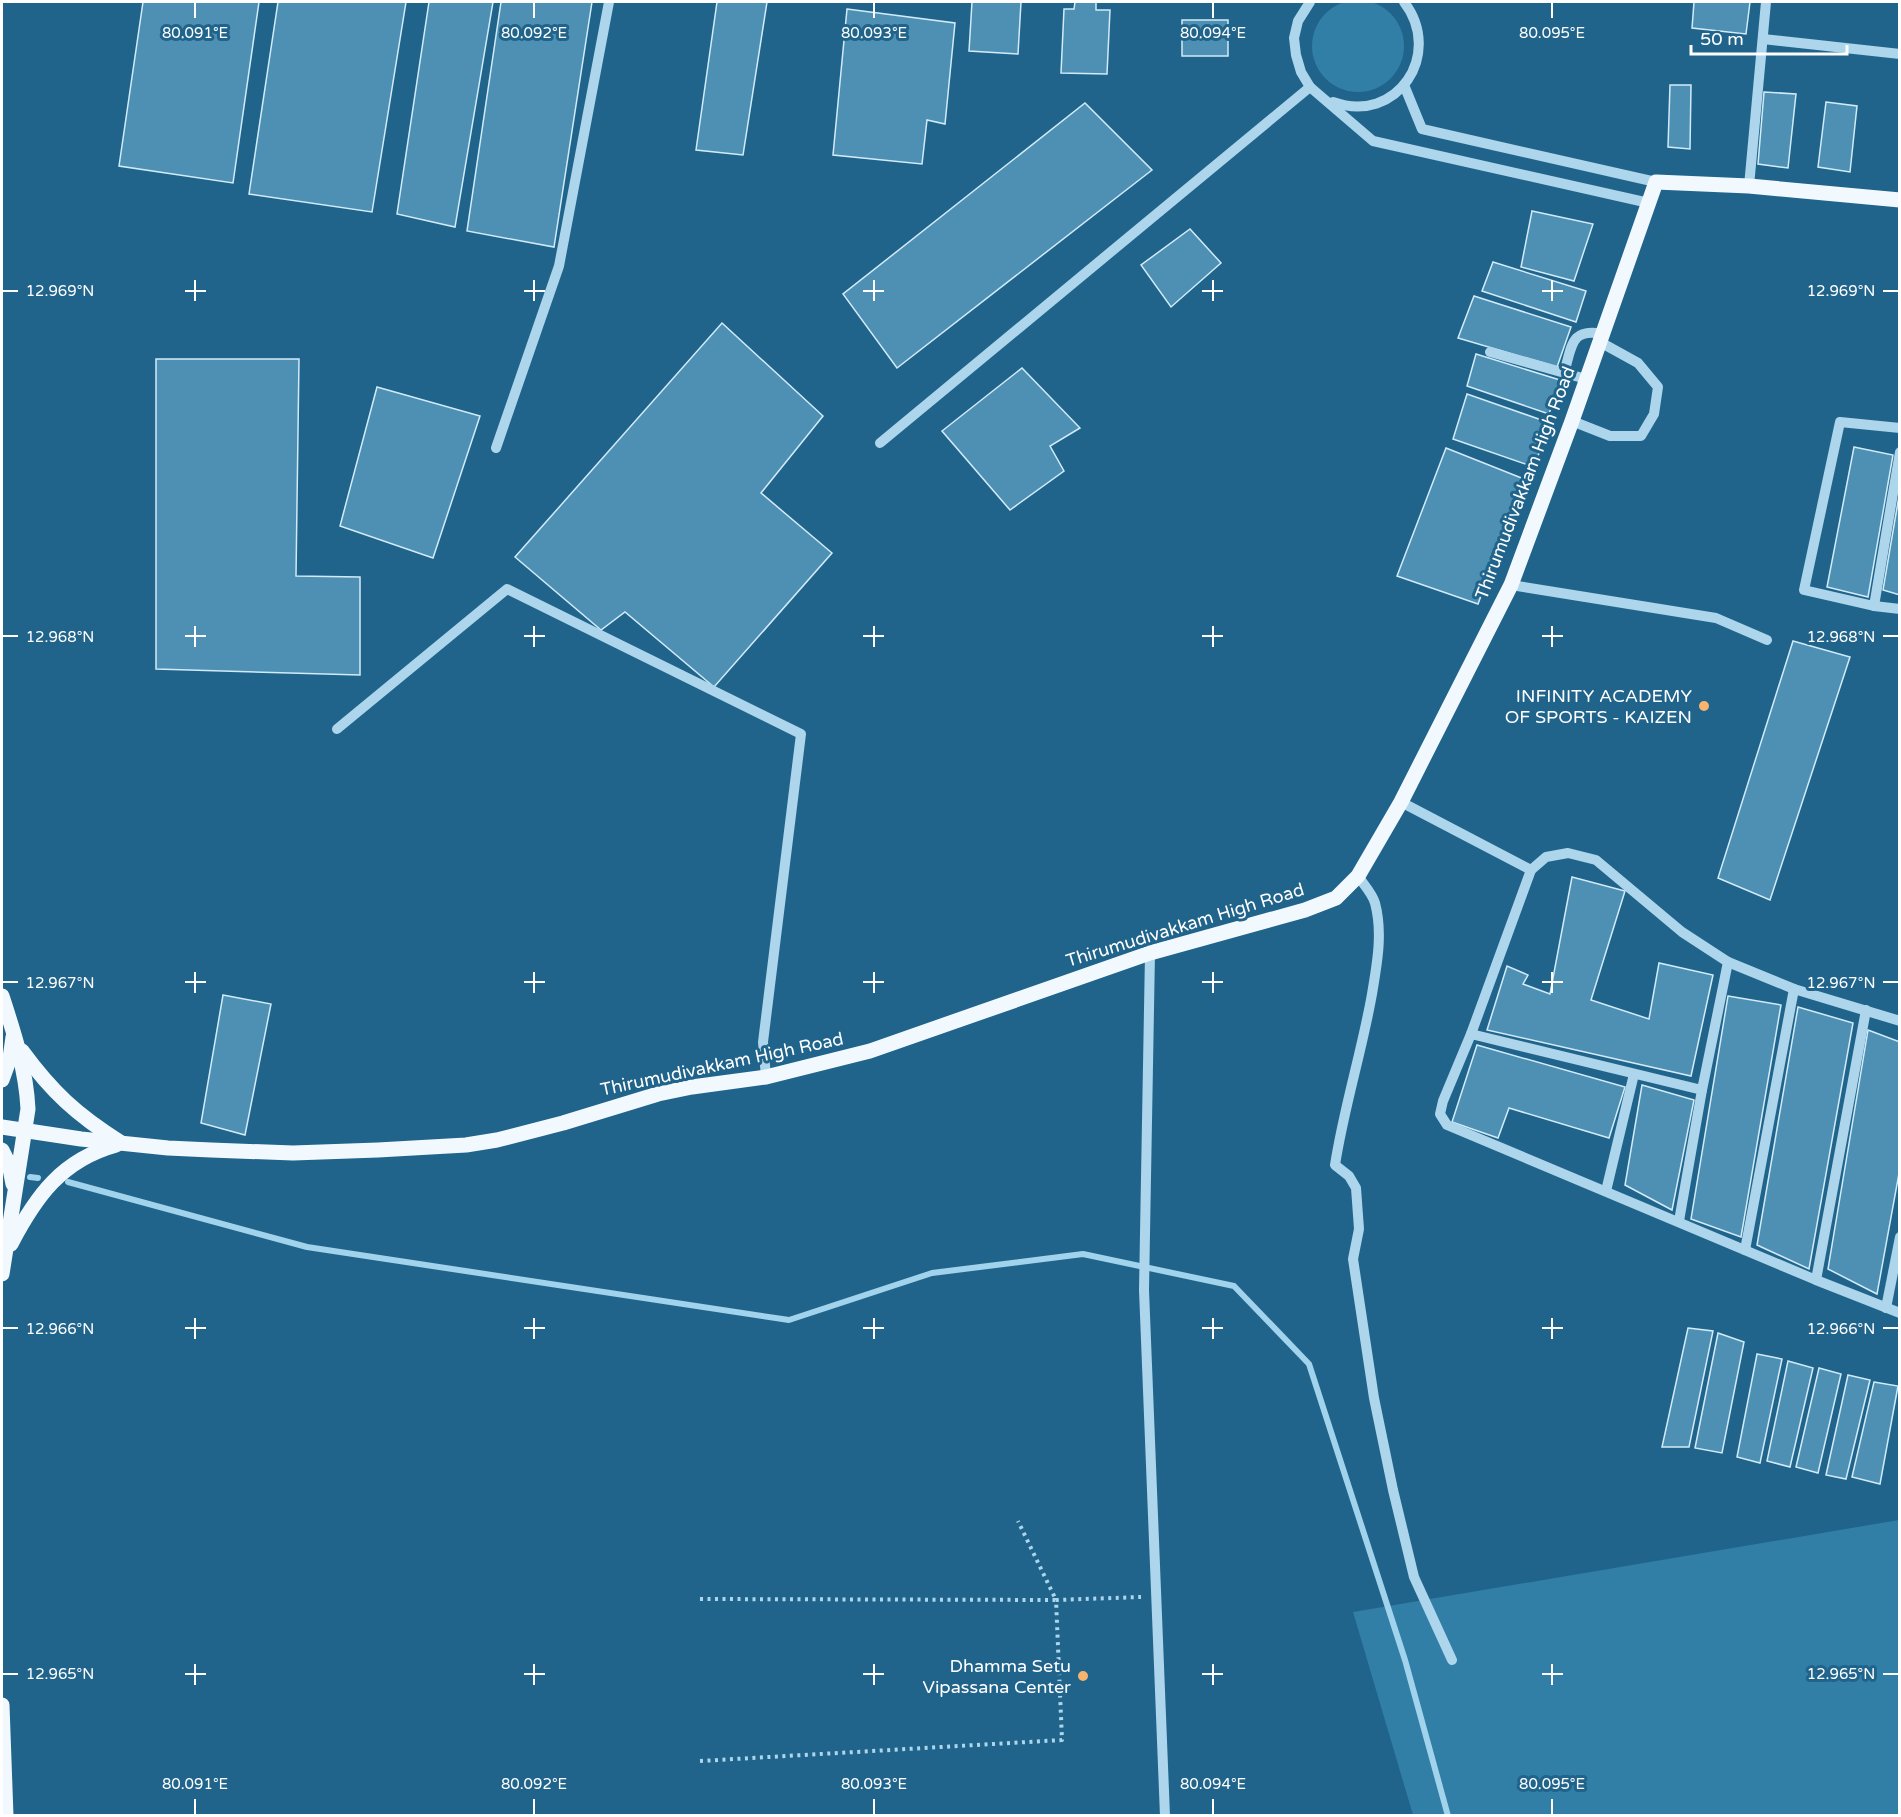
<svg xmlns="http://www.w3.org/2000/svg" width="1901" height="1817" font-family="'Varela Round',sans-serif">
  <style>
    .green { fill: #317ea6 }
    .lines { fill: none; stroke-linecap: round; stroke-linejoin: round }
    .stream { stroke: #a1d3ec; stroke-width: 6 }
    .building { fill: #4d90b4; stroke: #d2ebf8; stroke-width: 1.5 }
    .path { stroke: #add5eb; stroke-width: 4; stroke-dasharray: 3 4.5; stroke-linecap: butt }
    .minor { stroke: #add5eb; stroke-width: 10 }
    .major { stroke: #f2f9fe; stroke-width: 15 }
    .ticks { fill: none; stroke: #fff; stroke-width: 2 }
    .poi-dot { fill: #f8b46e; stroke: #20648b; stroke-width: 2 }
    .labels { text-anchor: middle; stroke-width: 6; stroke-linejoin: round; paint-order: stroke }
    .street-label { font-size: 18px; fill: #fff; stroke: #20648b }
    .poi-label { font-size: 18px; fill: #fff; stroke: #20648b; text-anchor: end }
    .ticks-label { font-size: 15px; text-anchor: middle; fill: #fff; stroke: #20648b; stroke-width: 6; stroke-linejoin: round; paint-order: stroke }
  </style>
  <rect width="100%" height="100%" fill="#20648b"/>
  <g class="green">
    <circle cx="1358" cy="46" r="46"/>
    <polygon points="1899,1520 1899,1815 1413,1815 1353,1612"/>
  </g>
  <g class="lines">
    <g class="stream">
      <polyline points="30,1177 38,1178"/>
      <polyline points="68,1182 307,1247 789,1320 932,1273 1083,1254 1234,1286 1309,1364 1405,1660 1448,1816"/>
    </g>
  </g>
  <g class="building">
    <polygon points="143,2 259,2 233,183 119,166"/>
    <polygon points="278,2 406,2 372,212 249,194"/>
    <polygon points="429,2 493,2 455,227 397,214"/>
    <polygon points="501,2 592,2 554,247 467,231"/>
    <polygon points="717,2 767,2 743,155 696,150"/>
    <polygon points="972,2 1021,2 1018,54 969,51"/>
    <polygon points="1075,2 1096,2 1096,10 1110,10 1107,74 1061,73 1064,9 1074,9"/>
    <polygon points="1694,2 1750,2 1746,34 1692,28"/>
    <polygon points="847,9 955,23 945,124 927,120 922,164 833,155"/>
    <rect x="1182" y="20" width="46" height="36"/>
    <polygon points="1670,85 1691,85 1690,149 1668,147"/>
    <polygon points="1764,92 1796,94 1788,168 1758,164"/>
    <polygon points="1826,102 1857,106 1850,172 1818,167"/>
    <polygon points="1085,103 1152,170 897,368 843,294"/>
    <polygon points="1532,211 1593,224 1574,281 1521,267"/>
    <polygon points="1190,229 1221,263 1171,307 1141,265"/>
    <polygon points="1493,262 1586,291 1576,322 1482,291"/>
    <polygon points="1474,296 1571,327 1557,367 1458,338"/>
    <polygon points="722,323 823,416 761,493 832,553 714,687 625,612 601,630 515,557"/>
    <polygon points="1476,354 1560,380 1549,414 1467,386"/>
    <polygon points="156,359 299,359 296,576 360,577 360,675 156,669"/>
    <polygon points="1022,368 1080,428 1050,446 1064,471 1010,510 942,431"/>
    <polygon points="377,387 480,416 433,558 340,526"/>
    <polygon points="1467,394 1550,423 1534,467 1453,439"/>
    <polygon points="1854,447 1893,455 1868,597 1827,587"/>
    <polygon points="1446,448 1524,479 1478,604 1397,576"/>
    <polygon points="1900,490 1900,595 1883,590"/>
    <polygon points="1793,641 1850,657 1770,900 1718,878"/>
    <polygon points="1572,877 1625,891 1591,1000 1649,1019 1659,963 1713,975 1691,1076 1487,1030 1507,966 1528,975 1523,984 1550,994"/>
    <polygon points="223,995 271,1004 245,1135 201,1123"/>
    <polygon points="1728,996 1781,1005 1741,1237 1691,1219"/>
    <polygon points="1798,1007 1853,1023 1809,1269 1757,1245"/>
    <polygon points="1868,1030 1900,1042 1900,1168 1877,1294 1828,1269"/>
    <polygon points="1477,1045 1625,1087 1609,1138 1509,1108 1498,1138 1452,1122"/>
    <polygon points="1642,1085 1694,1100 1672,1210 1625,1185"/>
    <polygon points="1688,1328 1713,1331 1689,1447 1662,1447"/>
    <polygon points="1718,1333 1744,1342 1722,1453 1695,1448"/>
    <polygon points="1757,1354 1782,1359 1760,1463 1737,1457"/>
    <polygon points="1788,1361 1813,1368 1790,1467 1767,1461"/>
    <polygon points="1819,1368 1841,1374 1818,1473 1796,1467"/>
    <polygon points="1848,1375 1870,1380 1846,1479 1826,1475"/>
    <polygon points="1874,1382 1898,1386 1880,1484 1852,1477"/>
  </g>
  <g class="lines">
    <g class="path">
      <polyline points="700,1599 1056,1600 1018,1521"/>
      <polyline points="700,1761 1062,1740 1056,1600 1141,1597"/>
    </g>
    <g class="minor">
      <polyline points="1310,2 1298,21 1294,38 1296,55 1301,72 1310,87 1373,141 1649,203"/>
      <polyline points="1763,39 1900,54"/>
      <polyline points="1404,85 1422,129 1656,182"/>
      <path d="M 1333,102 C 1397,125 1444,54 1404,2"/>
      <polyline points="1749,186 1766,2"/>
      <polyline points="1490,352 1586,379"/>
      <path d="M 1564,373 C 1572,347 1570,327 1603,334"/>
      <polyline points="1572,421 1610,436 1641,436 1654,414 1658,387 1638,363 1600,342"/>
      <polyline points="1900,428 1840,422 1804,590 1874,606 1900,609"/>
      <polyline points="880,443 1310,87"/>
      <polyline points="496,448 559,266 609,2"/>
      <polyline points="1511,585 1716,618 1767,640"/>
      <polyline points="1874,606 1900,452"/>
      <polyline points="337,729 507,589 801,734 763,1042 766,1077"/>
      <polyline points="1401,802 1531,870"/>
      <path d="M 1358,876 C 1363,884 1372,893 1375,903 C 1383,933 1377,964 1372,994 C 1362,1051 1344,1107 1335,1165 L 1349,1176 L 1356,1188 L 1359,1229 L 1353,1259 L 1374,1398 L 1393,1490 L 1414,1577 L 1452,1660"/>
      <polyline points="1150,953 1144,1290 1165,1816"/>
      <polyline points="1900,1021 1794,989 1728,962 1682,932 1596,860 1568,853 1546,857 1531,870 1471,1034 1443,1101 1440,1114 1447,1125 1816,1280 1900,1313"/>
      <polyline points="1471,1034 1702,1090"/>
      <polyline points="1606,1191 1634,1074"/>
      <polyline points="1679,1221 1702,1090 1728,962"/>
      <polyline points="1745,1250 1794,989"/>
      <polyline points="1816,1280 1866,1010"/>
      <polyline points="1886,1308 1900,1237"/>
    </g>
    <g class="major">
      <path d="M 2,996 C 14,1033 26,1069 28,1109 L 2,1274"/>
      <path d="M 22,1051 C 52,1092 77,1115 120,1142"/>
      <polyline points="2,1080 10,1058 13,1037"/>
      <polyline points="2,1127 81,1139 168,1148 211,1150 293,1153 378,1150 466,1145 497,1140 563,1123 658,1094 692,1087 766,1077 870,1051 1150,953 1305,910 1336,898 1358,876 1401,802 1511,585 1572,421 1656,182 1749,186 1900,200"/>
      <polyline points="2,1150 9,1164 13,1184"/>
      <path d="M 11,1244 C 36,1196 62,1160 116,1145"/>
      <polyline points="2,1705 6,1816"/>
    </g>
  </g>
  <path class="ticks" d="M 195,3 L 195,18M 534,3 L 534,18M 874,3 L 874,18M 1213,3 L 1213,18M 1552,3 L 1552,18M 195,280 L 195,301M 534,280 L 534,301M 874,280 L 874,301M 1213,280 L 1213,301M 1552,280 L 1552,301M 3,291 L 18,291M 185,291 L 206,291M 524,291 L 545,291M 863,291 L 884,291M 1202,291 L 1223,291M 1542,291 L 1563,291M 1883,291 L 1898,291M 195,626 L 195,647M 534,626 L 534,647M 874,626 L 874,647M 1213,626 L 1213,647M 1552,626 L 1552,647M 3,636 L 18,636M 185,636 L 206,636M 524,636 L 545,636M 863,636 L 884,636M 1202,636 L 1223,636M 1542,636 L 1563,636M 1883,636 L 1898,636M 195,972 L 195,993M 534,972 L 534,993M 874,972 L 874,993M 1213,972 L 1213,993M 1552,972 L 1552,993M 3,982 L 18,982M 185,982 L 206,982M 524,982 L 545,982M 863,982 L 884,982M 1202,982 L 1223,982M 1542,982 L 1563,982M 1883,982 L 1898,982M 195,1318 L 195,1339M 534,1318 L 534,1339M 874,1318 L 874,1339M 1213,1318 L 1213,1339M 1552,1318 L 1552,1339M 3,1328 L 18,1328M 185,1328 L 206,1328M 524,1328 L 545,1328M 863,1328 L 884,1328M 1202,1328 L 1223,1328M 1542,1328 L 1563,1328M 1883,1328 L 1898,1328M 195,1664 L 195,1685M 534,1664 L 534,1685M 874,1664 L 874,1685M 1213,1664 L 1213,1685M 1552,1664 L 1552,1685M 3,1674 L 18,1674M 185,1674 L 206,1674M 524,1674 L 545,1674M 863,1674 L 884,1674M 1202,1674 L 1223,1674M 1542,1674 L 1563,1674M 1883,1674 L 1898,1674M 195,1799 L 195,1814M 534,1799 L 534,1814M 874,1799 L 874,1814M 1213,1799 L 1213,1814M 1552,1799 L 1552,1814"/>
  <g class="poi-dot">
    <circle cx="1704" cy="706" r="6"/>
    <circle cx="1083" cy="1676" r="6"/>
  </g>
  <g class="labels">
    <g class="street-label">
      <text transform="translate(1525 483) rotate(-69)" y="6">Thirumudivakkam High Road</text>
      <text transform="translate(1185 925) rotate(-17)" y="6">Thirumudivakkam High Road</text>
      <text transform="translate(722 1064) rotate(-12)" y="6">Thirumudivakkam High Road</text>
    </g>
    <g class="poi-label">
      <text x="1692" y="702">INFINITY ACADEMY<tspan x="1692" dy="21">OF SPORTS - KAIZEN</tspan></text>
      <text x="1071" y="1672">Dhamma Setu<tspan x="1071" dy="21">Vipassana Center</tspan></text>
    </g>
  </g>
  <g class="ticks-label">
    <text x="195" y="38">80.091°E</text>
    <text x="534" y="38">80.092°E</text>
    <text x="874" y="38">80.093°E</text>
    <text x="1213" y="38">80.094°E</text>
    <text x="1552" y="38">80.095°E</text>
    <text x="60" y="296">12.969°N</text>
    <text x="1841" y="296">12.969°N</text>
    <text x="60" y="642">12.968°N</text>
    <text x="1841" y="642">12.968°N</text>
    <text x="60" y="988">12.967°N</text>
    <text x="1841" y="988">12.967°N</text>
    <text x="60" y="1334">12.966°N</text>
    <text x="1841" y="1334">12.966°N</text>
    <text x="60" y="1679">12.965°N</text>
    <text x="1841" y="1679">12.965°N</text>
    <text x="195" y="1789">80.091°E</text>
    <text x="534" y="1789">80.092°E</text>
    <text x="874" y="1789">80.093°E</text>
    <text x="1213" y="1789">80.094°E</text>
    <text x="1552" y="1789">80.095°E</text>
  </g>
  <rect width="1901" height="1817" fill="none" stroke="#ffffff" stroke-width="6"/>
  <path d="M1691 45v9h156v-9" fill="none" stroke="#ffffff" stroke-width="3"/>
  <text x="1700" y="45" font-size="18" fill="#ffffff" stroke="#20648b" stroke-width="4.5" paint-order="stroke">50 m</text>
</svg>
